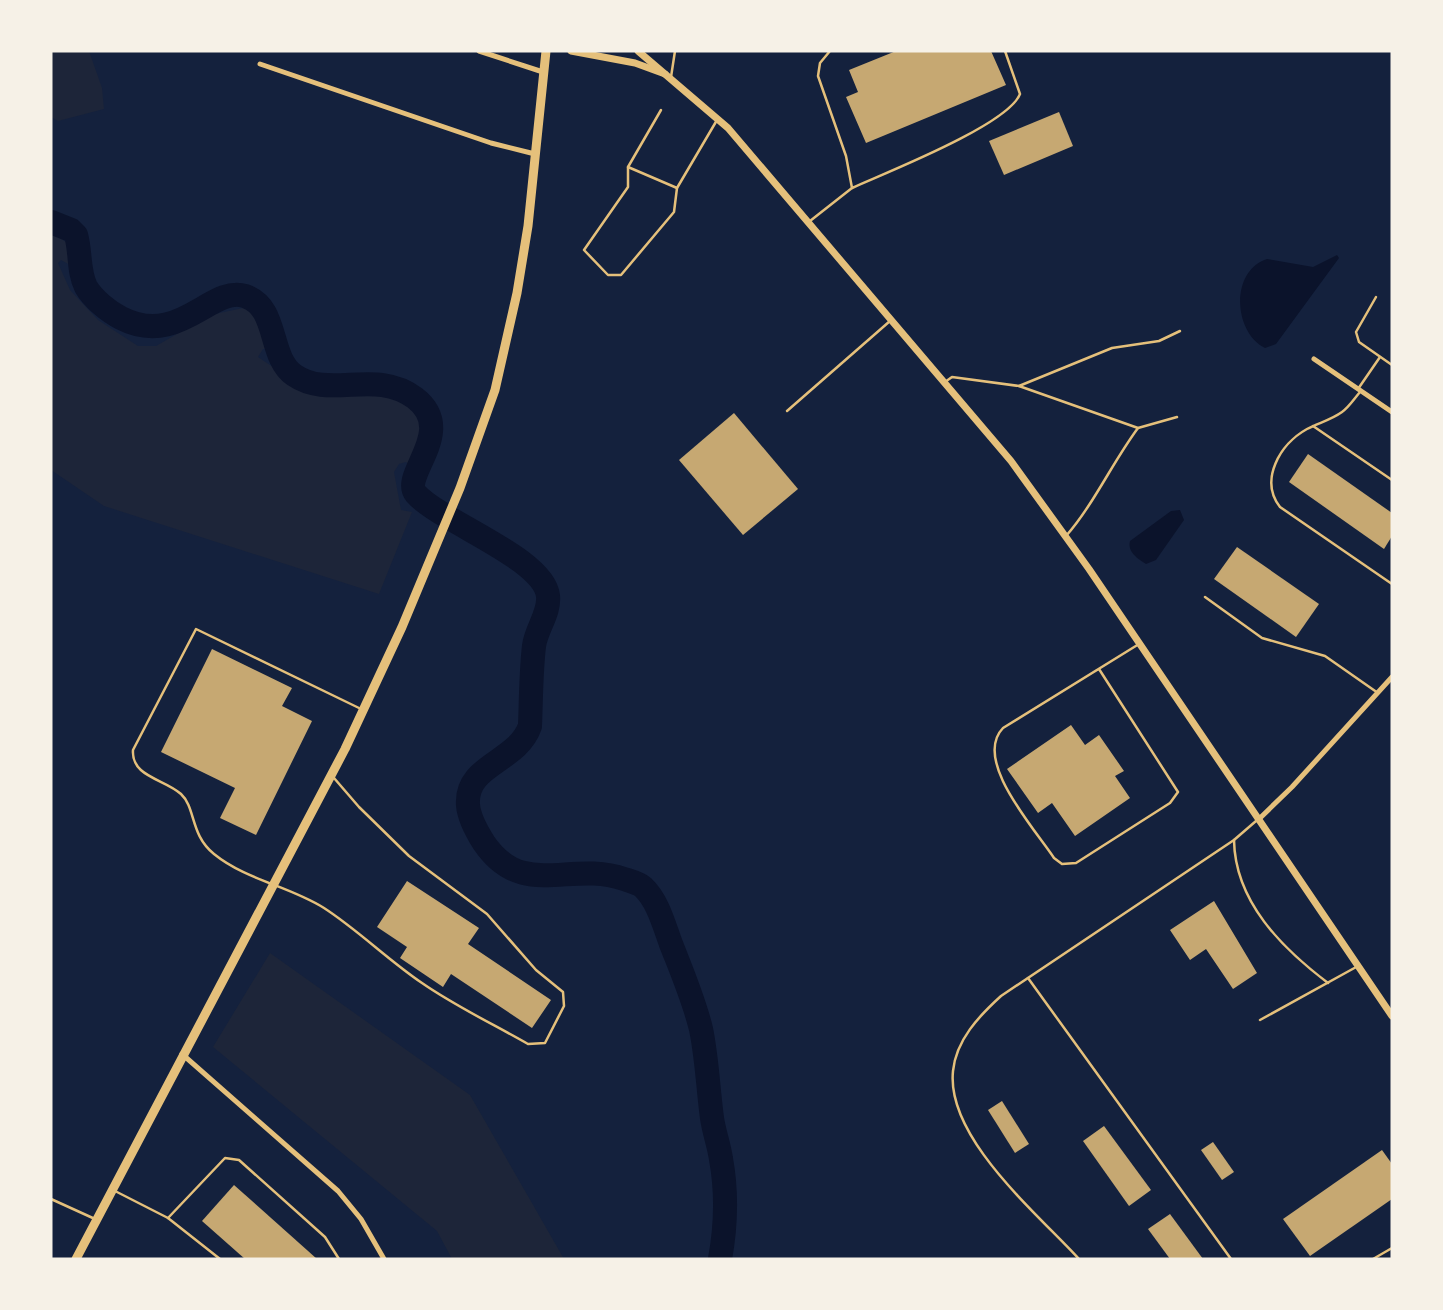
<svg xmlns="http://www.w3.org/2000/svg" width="1443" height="1310" font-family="Raleway,sans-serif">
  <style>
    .green { fill: #1d2539 }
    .water { fill: #0b132b }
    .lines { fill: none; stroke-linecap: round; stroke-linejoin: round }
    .river { stroke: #0b132b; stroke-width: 24 }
    .building { fill: #c6a872 }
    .service { stroke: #e5c07b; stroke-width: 2.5 }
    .minor { stroke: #e5c07b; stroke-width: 5 }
    .tertiary { stroke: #e5c07b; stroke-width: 7 }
    .primary { stroke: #e5c07b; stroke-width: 9 }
  </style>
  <rect width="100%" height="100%" fill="#14213d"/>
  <g class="green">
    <polygon points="51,51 89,51 102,88 104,109 58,121 51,117"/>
    <path d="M 51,232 L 72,246 L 72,266 L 61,260 L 58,263 L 70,290 L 98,320 L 138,346 L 156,346 L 210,315 L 248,307 L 259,316 L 271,341 L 269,349 L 263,349 L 258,357 C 274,369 295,377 307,392 C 323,399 338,388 354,387 C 380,385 423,407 426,435 L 419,444 L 418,463 L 413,468 L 406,462 L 399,464 L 394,472 L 401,510 L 412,512 L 379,594 L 104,506 L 51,470 Z"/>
    <polygon points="270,953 470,1095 564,1259 452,1259 437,1231 213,1047"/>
  </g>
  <g class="water">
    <path d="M 1337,255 L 1339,258 L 1276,344 L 1265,348 C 1233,332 1230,271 1267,259 L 1313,267 Z"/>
    <path d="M 1180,510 L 1184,520 L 1156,560 L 1146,564 C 1138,559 1127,552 1130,541 L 1171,511 Z"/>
  </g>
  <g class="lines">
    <path class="river" d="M 51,222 L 71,230 L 76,235 C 81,252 78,271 86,287 C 93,299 109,312 121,318 C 179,348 211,285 245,296 C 279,307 268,357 294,375 C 330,400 375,368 415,398 C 458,431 400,475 416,494 C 441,522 544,558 548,596 C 550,613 536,629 534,646 C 531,672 531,700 530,726 C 517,763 465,764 468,805 C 469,818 477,832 484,843 C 523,900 570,860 624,879 C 630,881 638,883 643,887 C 658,901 664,925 671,944 C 682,972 694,1000 701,1029 C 707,1058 708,1088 712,1118 C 714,1132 719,1145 721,1159 C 727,1192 726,1226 720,1259"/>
  </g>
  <g class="building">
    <polygon points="896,51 991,51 1006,85 866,143 846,97 858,92 849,70"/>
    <polygon points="1059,112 1073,146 1004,175 989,141"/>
    <polygon points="734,413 798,489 743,535 679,460"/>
    <polygon points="1308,454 1392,513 1392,536 1384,549 1289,482"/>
    <polygon points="1237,547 1319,604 1296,637 1214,579"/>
    <polygon points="212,649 292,688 282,706 312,721 256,835 220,818 235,788 161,752"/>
    <polygon points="1071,725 1085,745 1099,735 1124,771 1115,776 1130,798 1075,836 1052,803 1038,813 1007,769"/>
    <polygon points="407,881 479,928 468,944 551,1000 532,1028 451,974 443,987 400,958 407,947 377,927"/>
    <polygon points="1214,901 1257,973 1233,989 1206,949 1190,960 1170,930"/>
    <polygon points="1002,1101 1029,1144 1015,1153 988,1110"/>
    <polygon points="1104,1126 1151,1190 1129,1206 1083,1141"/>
    <polygon points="1213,1142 1234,1172 1222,1180 1201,1150"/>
    <polygon points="1382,1150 1392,1164 1392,1199 1310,1256 1283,1219"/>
    <polygon points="234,1185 317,1259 245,1259 202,1221"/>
    <polygon points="1170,1214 1203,1259 1170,1259 1148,1229"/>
  </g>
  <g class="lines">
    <g class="service">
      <polyline points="671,77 675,51"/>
      <polyline points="661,110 628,167 677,188"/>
      <polyline points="628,167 628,187 584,250 608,275 621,275 674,212 677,188 717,120"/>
      <path d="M 852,188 C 885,173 1008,125 1020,94 L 1005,51"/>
      <polyline points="810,221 852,188 846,156 818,76 820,63 830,51"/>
      <polyline points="1376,297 1356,332 1359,342 1392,365"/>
      <polyline points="945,382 952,377 1019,386 1138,428 1177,417"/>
      <polyline points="1019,386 1112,348 1159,341 1180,331"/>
      <polyline points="1358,389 1380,357"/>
      <path d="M 1360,392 C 1354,399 1349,407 1342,412 C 1331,420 1318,423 1307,429 C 1280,444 1259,480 1280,507 L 1392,584"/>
      <polyline points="787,411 890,321"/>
      <polyline points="1313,426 1392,480"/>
      <path d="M 1066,536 C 1094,504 1112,463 1138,428"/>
      <polyline points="1205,597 1262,638 1325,656 1378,693"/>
      <path d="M 1099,669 L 1178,792 L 1170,803 L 1076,863 L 1062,864 L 1054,858 C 1035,829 972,760 1003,728 L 1139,644"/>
      <path d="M 334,778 L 359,807 L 409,856 L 487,914 L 536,970 L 563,992 L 564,1006 L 545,1043 L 528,1044 C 493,1024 455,1006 422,983 C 388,960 358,930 324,908 C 289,886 246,880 214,854 C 190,835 196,808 181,794 C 165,779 131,777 133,750 L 196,629 L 359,708"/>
      <path d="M 1234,840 C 1235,902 1282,948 1328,983"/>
      <polyline points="1028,978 1231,1259"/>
      <polyline points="1260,1020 1358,966"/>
      <polyline points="115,1191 168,1218 220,1259"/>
      <polyline points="51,1199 95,1219"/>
      <polyline points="168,1218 225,1158 239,1160 325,1237 339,1259"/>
      <path d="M 1079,1259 C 1038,1214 946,1138 953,1071 C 956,1040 979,1016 1001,996 L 1234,840 L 1256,821"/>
      <polyline points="1373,1259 1392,1248"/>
    </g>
    <g class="minor">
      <polyline points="479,51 543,72"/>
      <polyline points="260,64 491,143 535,154"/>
      <polyline points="1314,359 1392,412"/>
      <polyline points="1258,820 1292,787 1392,677"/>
      <polyline points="182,1054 338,1191 361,1219 384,1259"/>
    </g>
    <g class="tertiary">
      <polyline points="571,51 635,63 665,74"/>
      <polyline points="638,51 728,128 1011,461 1089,569 1392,1016"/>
    </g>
    <polyline class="primary" points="76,1259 345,749 402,627 460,488 495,390 517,293 528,226 546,51"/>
  </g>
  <rect width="1443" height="1310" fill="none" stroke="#f6f1e7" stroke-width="105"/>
</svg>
